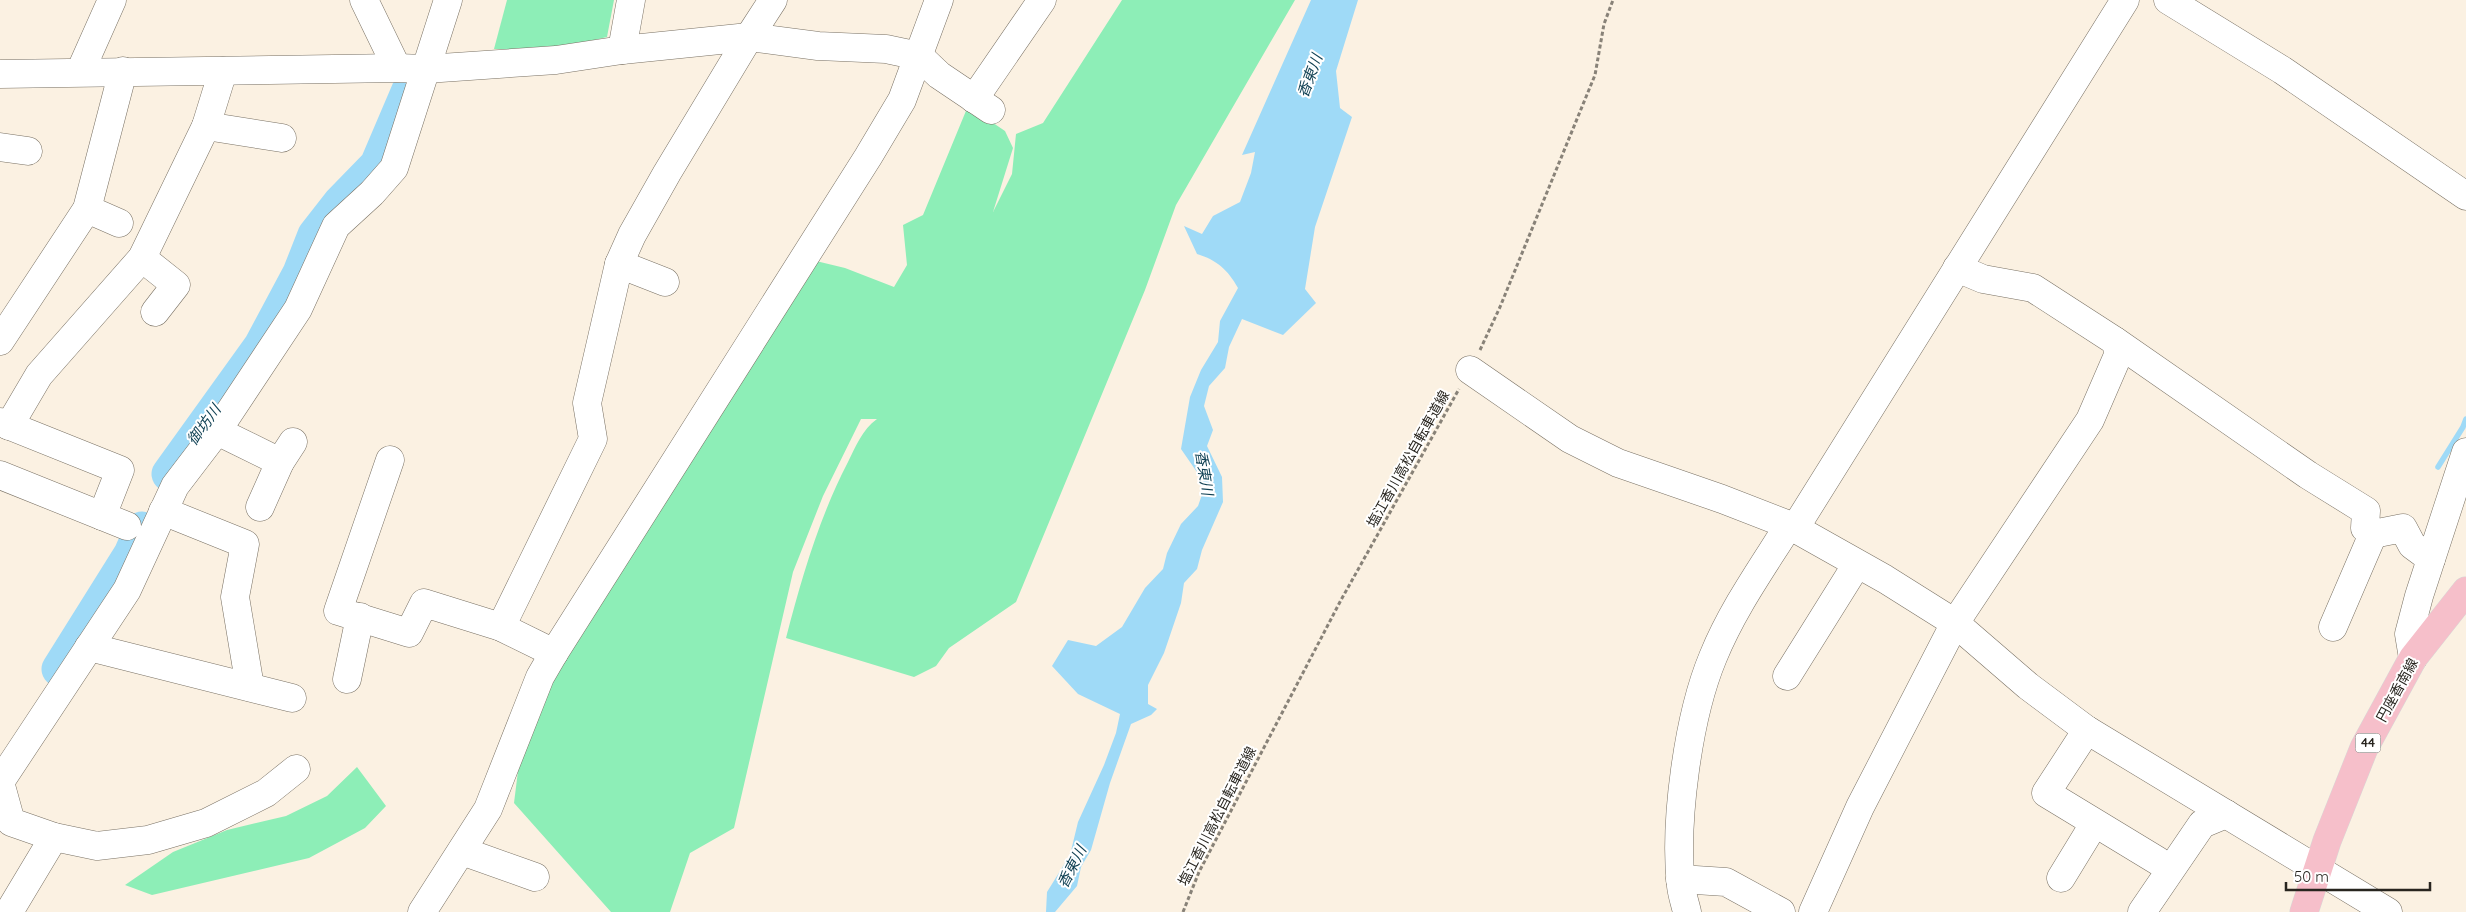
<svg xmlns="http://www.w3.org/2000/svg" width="2466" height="912" font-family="Quicksand,'Noto Sans JP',sans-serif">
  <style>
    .green { fill: #8deeb7 }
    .water { fill: #9fdaf7 }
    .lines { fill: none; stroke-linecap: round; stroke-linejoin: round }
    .stream { stroke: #9fdaf7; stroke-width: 5.5 }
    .river { stroke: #9fdaf7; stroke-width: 35 }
    .minor-casing { stroke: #797164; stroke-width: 29 }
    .major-casing { stroke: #d8d8d7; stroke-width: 29 }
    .path { stroke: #888278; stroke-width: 3; stroke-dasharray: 4 2.5; stroke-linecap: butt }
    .minor { stroke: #fff; stroke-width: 28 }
    .major { stroke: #f6bfca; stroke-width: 28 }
    .labels { text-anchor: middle; stroke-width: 4; stroke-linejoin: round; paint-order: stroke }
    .shield { fill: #fff; stroke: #686662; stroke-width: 1 }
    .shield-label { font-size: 12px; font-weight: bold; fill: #28251f }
    .street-label { font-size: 14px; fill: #28251f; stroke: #fff }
    .water-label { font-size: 15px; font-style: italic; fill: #0e3f52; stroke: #fff }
  </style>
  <rect width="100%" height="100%" fill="#fbf1e2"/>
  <g class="green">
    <polygon points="507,0 614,0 607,37 552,50 494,49"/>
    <path d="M 1122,0 L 1295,0 L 1176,205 L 1145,290 L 1016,602 L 949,648 L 936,666 L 914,677 L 786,638 C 802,577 819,518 848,462 C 856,446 862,430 877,419 L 861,419 L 823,496 L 793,572 L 734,828 L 690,853 L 670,912 L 611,912 L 514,803 L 520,755 L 548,683 L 816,261 L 845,268 L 894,287 L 907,265 L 903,225 L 923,215 L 968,106 L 1005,131 L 1013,148 L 993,212 L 1012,174 L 1016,134 L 1043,123 Z"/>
    <polygon points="357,767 386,806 365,828 309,858 152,895 125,885 173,852 227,830 286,816 327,796"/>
  </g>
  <path class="water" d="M 1311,0 L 1358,0 L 1336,71 L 1340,108 L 1352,117 L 1315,227 L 1305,289 L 1316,303 L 1283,335 L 1242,319 L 1229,347 L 1225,368 L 1209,386 L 1204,406 L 1213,430 L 1207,446 L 1222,477 L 1223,502 L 1202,550 L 1197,569 L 1184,583 L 1181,603 L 1164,653 L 1148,685 L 1148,704 L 1157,709 L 1151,715 L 1131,724 L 1110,783 L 1091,850 L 1081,867 L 1077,886 L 1055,912 L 1046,912 L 1047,892 L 1070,855 L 1078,822 L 1104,765 L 1116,733 L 1120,714 L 1078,694 L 1052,666 L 1068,640 L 1096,646 L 1122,627 L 1145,588 L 1163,569 L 1167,553 L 1181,524 L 1198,506 L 1204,489 L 1199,475 L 1181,449 L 1190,397 L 1201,370 L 1218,342 L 1220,321 L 1238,288 C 1228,270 1217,260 1197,254 L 1184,226 L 1202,234 L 1213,216 L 1240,202 L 1251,173 L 1255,152 L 1242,155 Z"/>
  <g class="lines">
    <polyline class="stream" points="2438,467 2463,427 2466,419"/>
    <g class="river">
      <polyline points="169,474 261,346 300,273 315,235 340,203 377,165 409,90"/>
      <polyline points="59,669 131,554 142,529"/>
    </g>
    <g class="minor-casing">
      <g id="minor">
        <polyline points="364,0 397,68"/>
        <polyline points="2168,0 2282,70 2466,196"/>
        <polyline points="622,50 631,0"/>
        <polyline points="80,72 112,0"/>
        <polyline points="0,74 397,68 426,69 556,60 622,50 749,37 818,46 886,49 919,56 939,75 991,110"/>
        <polyline points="974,99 1042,0"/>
        <polyline points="206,126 282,138"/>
        <polyline points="0,147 28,151"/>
        <polyline points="87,209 119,223"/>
        <polyline points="142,258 176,285 155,312"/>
        <polyline points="619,264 665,282"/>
        <polyline points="0,341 87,209 123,71"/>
        <polyline points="2115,341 2308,475 2366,511 2365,528 2373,534 2403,528 2412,545 2431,559"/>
        <polyline points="1470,370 1570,439 1618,463 1722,499 1789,525 1885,579 1955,623 2028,686 2087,730 2388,912"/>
        <polyline points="0,422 120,470 102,516"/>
        <polyline points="9,426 39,375 142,258 206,126 223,71"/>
        <polyline points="217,431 280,462"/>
        <polyline points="390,460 338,611 409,633 424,603 501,627 554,653"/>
        <polyline points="0,475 127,526"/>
        <polyline points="260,507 280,462 293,442"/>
        <polyline points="163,511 245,544 235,597 250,687"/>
        <polyline points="1795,528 2125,0"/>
        <polyline points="501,627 593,439 587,403 619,264 632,235 667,173 749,37 773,0"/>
        <polyline points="2333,627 2373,534"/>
        <polyline points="89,647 292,698"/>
        <polyline points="2413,658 2409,634 2419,596 2466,452"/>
        <polyline points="1787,676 1857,564"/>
        <polyline points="347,679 360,617"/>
        <polyline points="2087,730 2046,793 2158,861"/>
        <polyline points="0,782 127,590 175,486 217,431 298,309 336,226 372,193 394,168 448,0"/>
        <polyline points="0,782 11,822 54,837 97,846 148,840 206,823 266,793 296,769"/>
        <polyline points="462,851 535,877"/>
        <polyline points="2061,878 2094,824"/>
        <polyline points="1680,879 1726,882 1781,912"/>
        <polyline points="9,912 54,837"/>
        <polyline points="422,912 488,809 540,677 554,653 868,157 902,100 939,0"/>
        <path d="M 1687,912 C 1685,903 1682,895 1681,886 C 1674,822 1688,717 1713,657 C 1732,610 1762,568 1789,525"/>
        <polyline points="1813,912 1860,807 1955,623 2090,420 2119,353 2115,341 2033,288 1983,279 1957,268"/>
        <polyline points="2142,912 2202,824 2226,814"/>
      </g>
    </g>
    <g class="major-casing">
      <polyline id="major" points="2304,912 2327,841 2364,748 2413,658 2466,591"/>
    </g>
    <g class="path">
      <polyline points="1480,350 1500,307 1595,75 1604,24 1613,0"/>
      <polyline points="1183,912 1199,872 1341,600 1459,389"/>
    </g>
    <use href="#minor" class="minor"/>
    <use href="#major" class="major"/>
  </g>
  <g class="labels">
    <rect class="shield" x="2355.5" y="733.5" width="25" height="19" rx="4"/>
    <g class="shield-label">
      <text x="2368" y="747">44</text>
    </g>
    <g class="street-label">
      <text transform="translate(1408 459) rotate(-61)" y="5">塩江香川高松自転車道線</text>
      <text transform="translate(2397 690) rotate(-61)" y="5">円座香南線</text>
      <text transform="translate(1217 816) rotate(-63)" y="5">塩江香川高松自転車道線</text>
    </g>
    <g class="water-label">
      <text transform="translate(1310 76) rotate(-70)" y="5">香東川</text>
      <text transform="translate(204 425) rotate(-54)" y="5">御坊川</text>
      <text transform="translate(1204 473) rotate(81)" y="5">香東川</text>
      <text transform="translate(1072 867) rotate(-63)" y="5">香東川</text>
    </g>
  </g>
  <path d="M2286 882v8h144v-8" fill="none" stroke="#28251f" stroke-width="2.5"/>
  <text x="2294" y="882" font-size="15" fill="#28251f" stroke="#ffffff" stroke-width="4" paint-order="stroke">50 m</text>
</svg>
